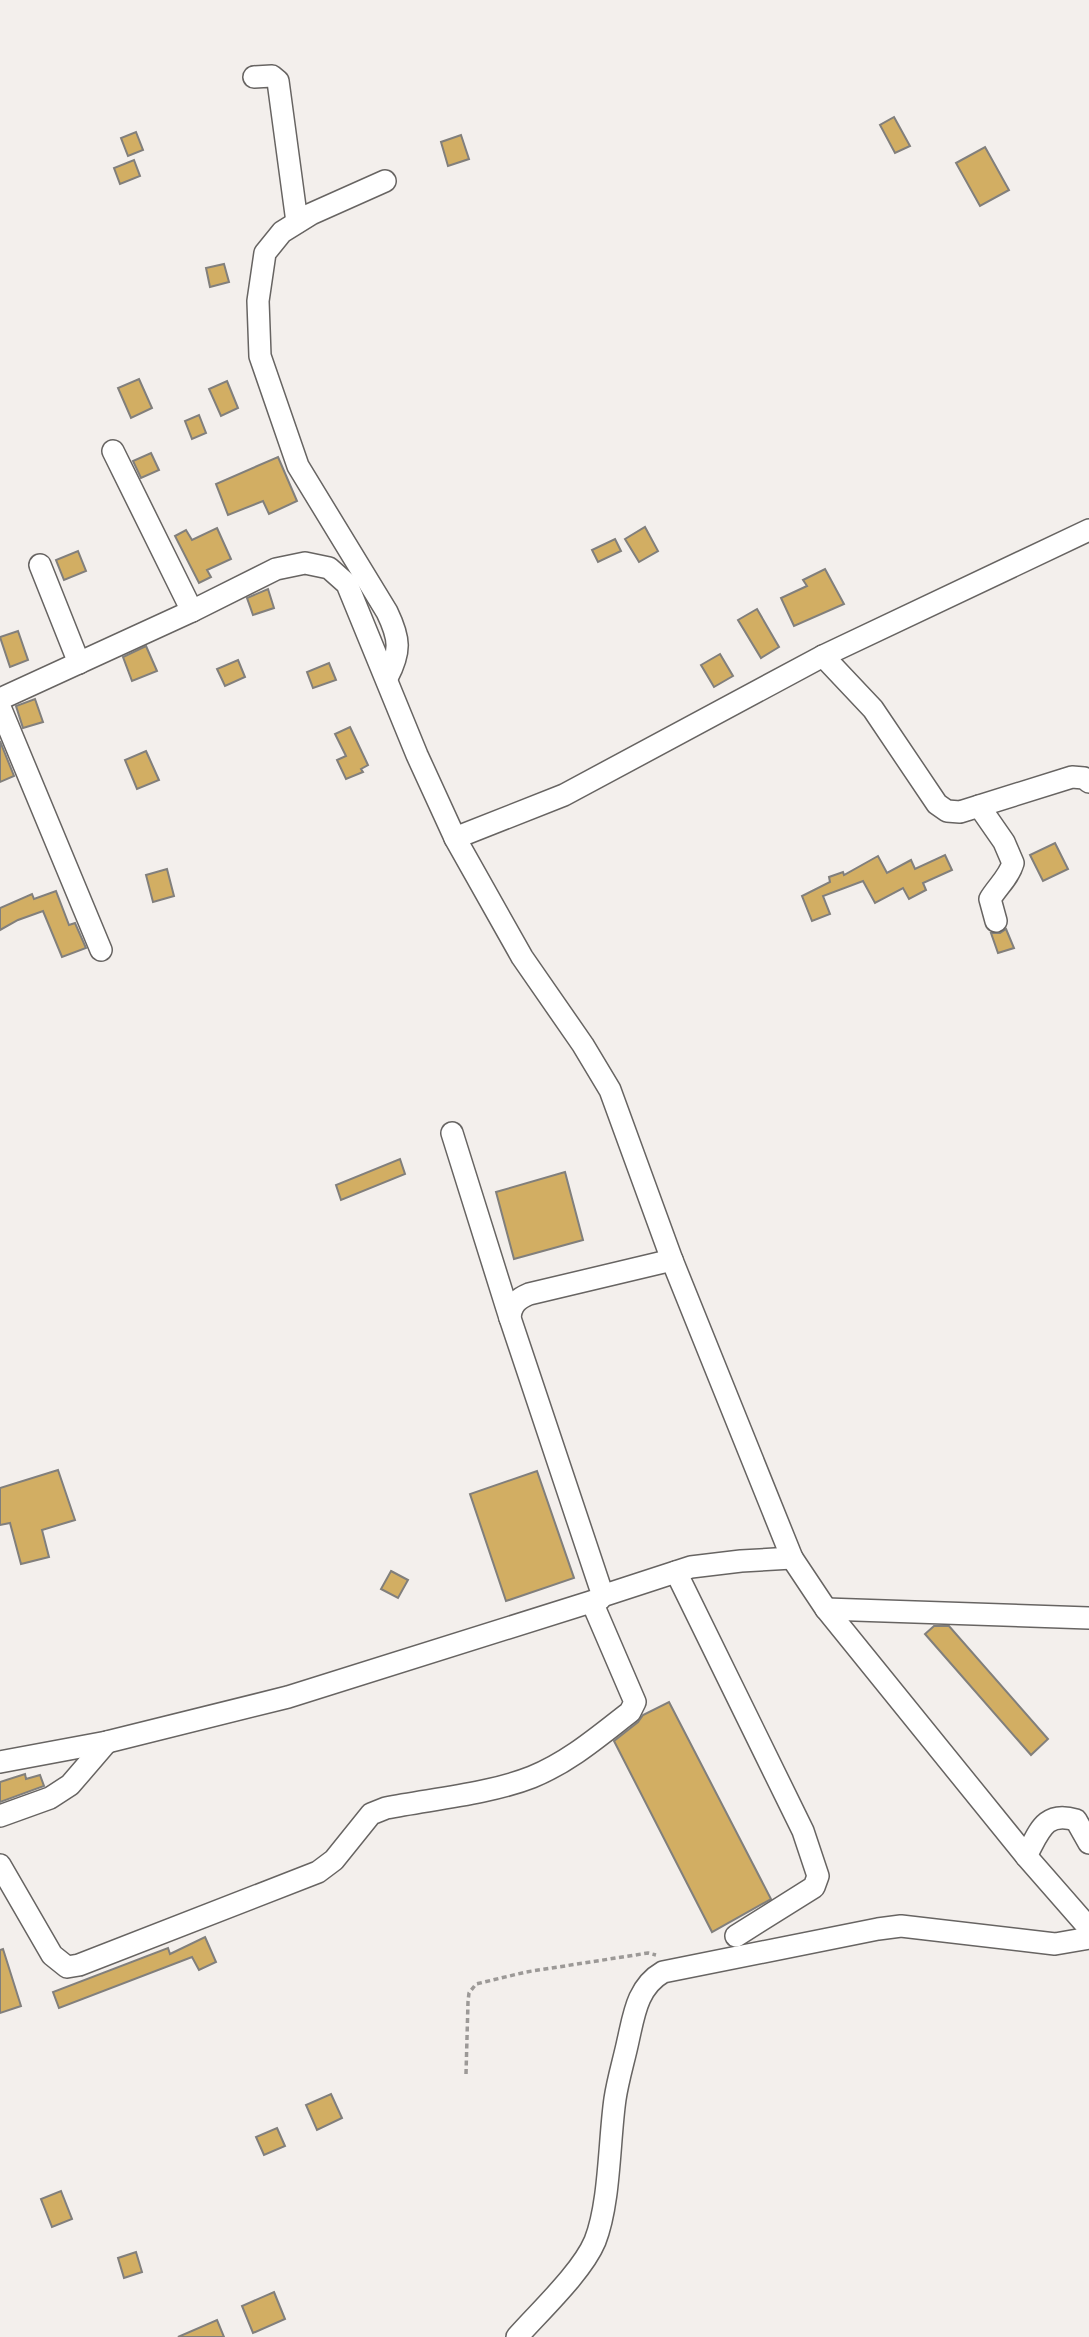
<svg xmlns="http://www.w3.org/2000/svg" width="1089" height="2337" font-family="Spectral,serif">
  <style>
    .building { fill: #d2ae63; stroke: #817f7c; stroke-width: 2 }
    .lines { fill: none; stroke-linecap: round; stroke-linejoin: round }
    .minor-casing { stroke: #676462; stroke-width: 24 }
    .path { stroke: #9c9997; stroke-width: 3.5; stroke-dasharray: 5 3.5; stroke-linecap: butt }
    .minor { stroke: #fff; stroke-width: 21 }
  </style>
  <rect width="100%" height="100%" fill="#f3efec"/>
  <g class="building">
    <polygon points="894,117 910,146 895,153 880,125"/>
    <polygon points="136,132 143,150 128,156 121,138"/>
    <polygon points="461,135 469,159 448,166 441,142"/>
    <polygon points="985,147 1009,190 980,206 956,163"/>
    <polygon points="134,160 140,176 120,184 114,168"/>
    <polygon points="224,264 229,282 210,287 206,268"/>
    <polygon points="139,379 152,408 131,418 118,388"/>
    <polygon points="227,381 238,408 221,416 209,389"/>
    <polygon points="199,415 206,433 192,439 185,421"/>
    <polygon points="151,453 159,470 141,478 133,461"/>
    <polygon points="278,457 297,501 269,514 263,501 228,515 216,484"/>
    <polygon points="645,527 658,551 639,562 625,539"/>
    <polygon points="217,528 231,559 207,570 211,577 199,583 175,536 186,530 192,540"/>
    <polygon points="615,539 621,551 598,562 592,550"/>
    <polygon points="78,551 86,571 64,580 56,560"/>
    <polygon points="825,569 844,604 794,626 781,598 807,586 803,580"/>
    <polygon points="268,589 274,608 253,615 247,598"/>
    <polygon points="757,609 779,647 761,658 738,620"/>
    <polygon points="18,631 28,660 10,667 0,637"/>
    <polygon points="146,646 157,671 132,681 123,657"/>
    <polygon points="720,654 733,676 714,687 701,665"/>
    <polygon points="238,660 245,677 225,686 217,669"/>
    <polygon points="329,663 336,680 313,688 307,672"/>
    <polygon points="35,699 43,722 23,728 16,706"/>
    <polygon points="350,727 368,765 361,769 363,772 346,779 337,760 346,756 335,734"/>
    <polygon points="0,741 14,776 0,782"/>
    <polygon points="146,751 159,780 137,789 125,760"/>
    <polygon points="1055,843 1068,869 1043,881 1030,855"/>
    <polygon points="945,855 952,870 923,883 926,890 909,899 903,888 875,903 863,881 823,896 830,914 812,921 802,896 830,882 829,877 843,872 844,875 878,856 887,873 911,860 915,869"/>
    <polygon points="167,869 174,896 153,902 146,875"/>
    <polygon points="56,891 69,925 75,923 86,948 62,957 43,911 18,920 0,930 0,908 32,894 34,899"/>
    <polygon points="1006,929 1014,948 998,953 991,933 1000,933"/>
    <polygon points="400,1159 405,1174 341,1200 336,1185"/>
    <polygon points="565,1172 583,1240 514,1259 496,1192"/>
    <polygon points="58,1470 75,1520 42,1530 49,1557 21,1564 10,1523 0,1525 0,1488"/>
    <polygon points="537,1471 574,1578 506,1601 470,1494"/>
    <polygon points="391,1571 408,1580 398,1598 381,1589"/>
    <polygon points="934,1626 949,1626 1048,1739 1031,1755 925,1634"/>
    <polygon points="669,1702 771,1899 712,1932 614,1741 638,1722 643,1715"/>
    <polygon points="25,1774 26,1779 40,1775 44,1786 0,1802 0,1782"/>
    <polygon points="205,1937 216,1962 199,1970 192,1957 59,2008 53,1992 168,1948 170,1954"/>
    <polygon points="3,1949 21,2006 0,2013 0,1950"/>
    <polygon points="331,2094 342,2118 317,2130 306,2105"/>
    <polygon points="277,2128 285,2146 264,2155 256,2137"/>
    <polygon points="61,2191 72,2219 52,2227 41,2199"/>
    <polygon points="136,2252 142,2272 124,2278 118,2258"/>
    <polygon points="274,2292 285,2319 253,2333 242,2306"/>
    <polygon points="217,2320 224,2337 178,2337"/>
  </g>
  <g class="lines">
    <g class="minor-casing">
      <g id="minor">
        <polyline points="254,77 272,76 278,81 297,222"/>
        <path d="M 385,181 L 311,214 L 282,232 L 265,253 L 258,301 L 260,356 L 298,466 L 387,612 C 400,639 401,651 387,678"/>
        <polyline points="113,451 192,611"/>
        <polyline points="40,565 79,663"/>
        <polyline points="823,656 873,709 937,804 947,811 960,812 1072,777 1084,778 1089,782"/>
        <polyline points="0,699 192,611 276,569 305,563 329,568 347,584 417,755 455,838 522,957 583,1045 610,1090 672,1260 792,1558 826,1609 1026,1856 1089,1928"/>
        <polyline points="0,707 101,950"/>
        <path d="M 979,806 L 1004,842 L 1013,863 C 1009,877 998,886 990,899 L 996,921"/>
        <polyline points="455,838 564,795 823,656 1089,530"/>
        <polyline points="452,1133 510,1318"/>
        <polyline points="676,1572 803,1831 818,1876 814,1887 736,1936"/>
        <polyline points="602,1596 691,1567 741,1561 792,1558"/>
        <polyline points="826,1609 1089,1618"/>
        <path d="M 0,1762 L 107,1742 L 288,1697 L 600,1599 L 602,1593 L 510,1318 C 511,1305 517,1299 529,1294 L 672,1260"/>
        <polyline points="0,1816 50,1798 70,1785 107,1742"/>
        <path d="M 1026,1856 C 1039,1833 1044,1810 1076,1820 L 1089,1843"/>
        <path d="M 0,1865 L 52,1955 L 67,1967 L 79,1965 L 318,1872 L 334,1860 L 371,1814 L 386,1808 C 432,1799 489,1794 532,1777 C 569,1762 599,1736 630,1712 L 635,1702 L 592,1602"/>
        <path d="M 517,2337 C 540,2311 582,2272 595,2241 C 610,2203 609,2141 615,2099 C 618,2079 624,2060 628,2041 C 634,2015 637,1987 663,1972 L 878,1929 L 901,1926 L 1055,1944 L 1089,1938"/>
      </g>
    </g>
    <polyline class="path" points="466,2074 468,2002 469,1993 476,1984 526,1972 648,1953 656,1955"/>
    <use href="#minor" class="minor"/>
  </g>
</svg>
